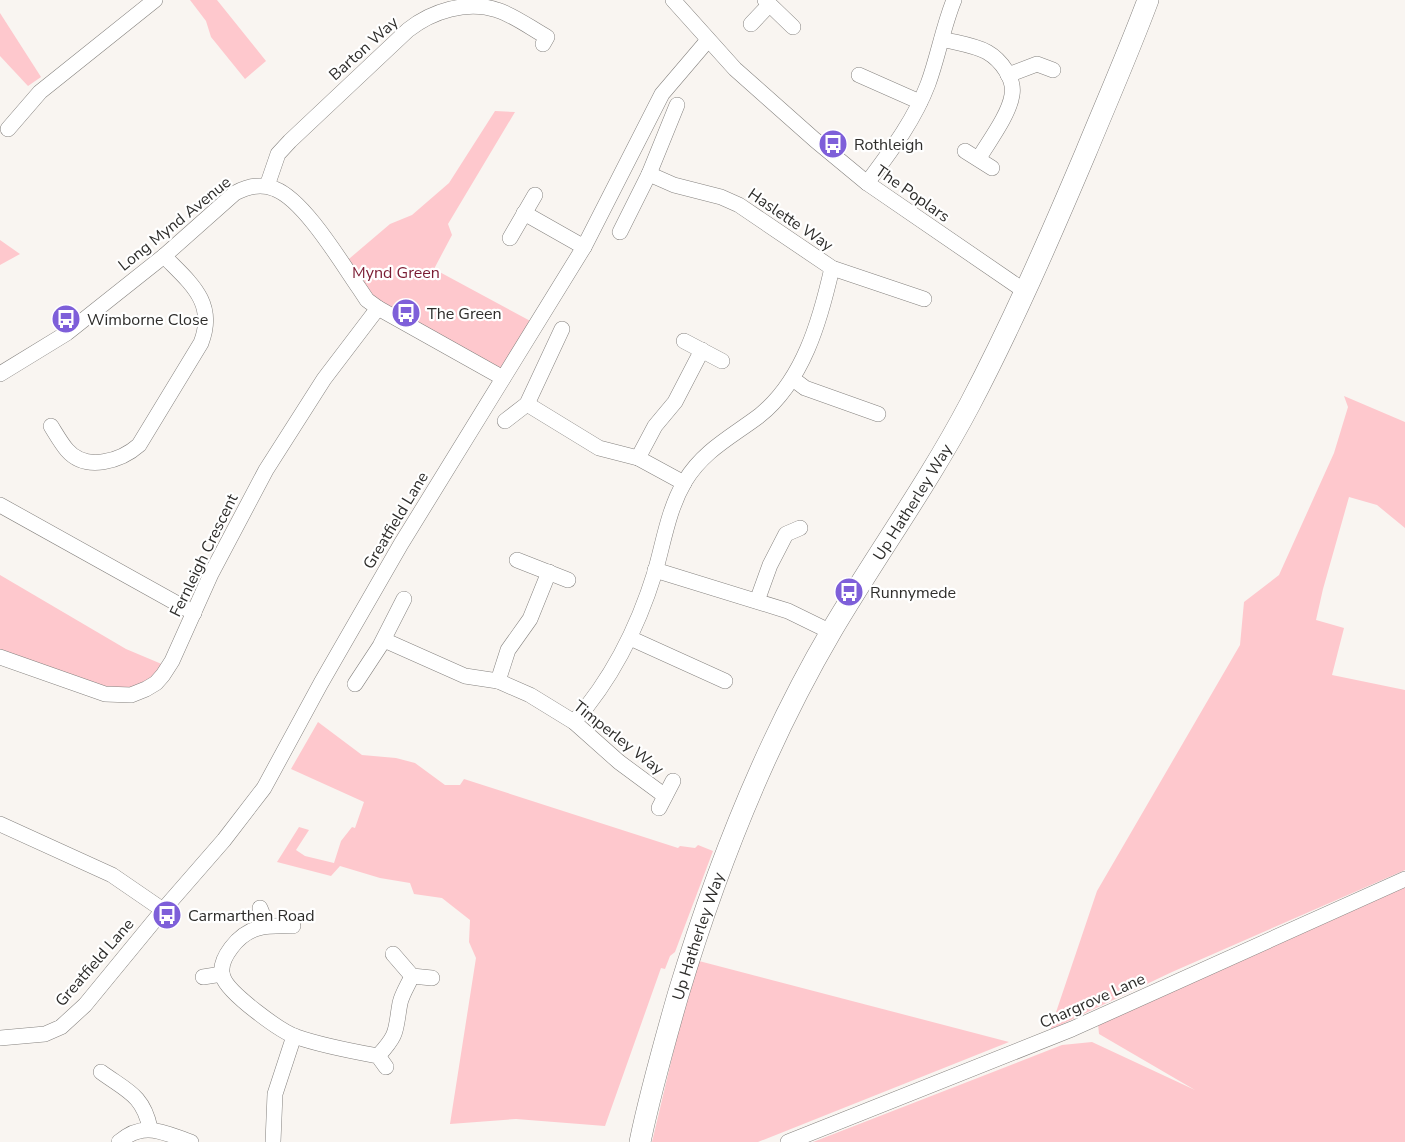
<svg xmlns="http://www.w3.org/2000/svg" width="1405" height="1142" font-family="'Nunito Sans',sans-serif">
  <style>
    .green { fill: #fec8cd }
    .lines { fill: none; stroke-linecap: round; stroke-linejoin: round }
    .street-casing { stroke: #85827f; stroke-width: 16 }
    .secondary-casing { stroke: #85827f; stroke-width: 22 }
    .street { stroke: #fff; stroke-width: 15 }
    .secondary { stroke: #fff; stroke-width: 21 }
    .labels { text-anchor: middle; stroke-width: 4.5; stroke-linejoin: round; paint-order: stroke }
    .street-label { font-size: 16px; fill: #2e2d2b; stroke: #fff }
    .poi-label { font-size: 16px; fill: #2e2d2b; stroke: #fff; text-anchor: start }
    .park-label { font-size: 16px; fill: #791a31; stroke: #fff }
  </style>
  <rect width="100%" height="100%" fill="#f9f5f1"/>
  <g class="green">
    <polygon points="190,0 217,0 266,61 245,79 211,37 206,21"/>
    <polygon points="0,13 41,77 28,86 0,56"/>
    <polygon points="495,111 515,112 448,224 452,235 434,269 536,324 503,378 378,308 343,264 390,224 412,215 449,183"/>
    <polygon points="0,240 20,254 0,265"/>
    <polygon points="1344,396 1405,422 1405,528 1377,505 1349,497 1323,589 1316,620 1344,628 1332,675 1405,690 1405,870 1172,972 1050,1030 1097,891 1240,645 1244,602 1279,575 1334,453 1348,407"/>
    <polygon points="0,575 126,649 164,665 146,689 131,695 0,657"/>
    <polygon points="318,722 362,755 396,758 415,763 445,785 460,785 464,779 678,848 680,846 695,848 698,845 713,851 675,952 670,956 665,969 661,968 605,1126 516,1119 450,1124 476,958 469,942 470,920 442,898 414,894 410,883 380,878 340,866 331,876 277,862 299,827 309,830 296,850 305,856 334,863 341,841 352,827 355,828 364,802 291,769"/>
    <polygon points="1405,884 1405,1142 813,1142 1062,1045 1092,1042 1195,1090 1099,1034 1098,1024"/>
    <polygon points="699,961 1009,1042 758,1142 652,1142 680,1024"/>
  </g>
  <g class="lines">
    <g class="street-casing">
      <g id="street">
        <polyline points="673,0 735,69 815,140 867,183 1026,292"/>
        <polyline points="765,0 793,27"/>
        <polyline points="751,24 769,5"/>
        <path d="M 942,39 C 957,43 974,45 987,52 C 1001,60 1015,79 1012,95 C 1009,115 989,141 979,158"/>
        <polyline points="859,75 920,102"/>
        <polyline points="1008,75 1037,64 1053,70"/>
        <polyline points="8,129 40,92 155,0"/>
        <polyline points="965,151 992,168"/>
        <polyline points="649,174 674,185 721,197 739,205 832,268 924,299"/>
        <path d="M 867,183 C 890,152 914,121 928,84 C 938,57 943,27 954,0"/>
        <path d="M 267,186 L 278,154 L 290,141 L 408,30 C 432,11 467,0 497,10 C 514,15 532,29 547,37 L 543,44"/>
        <polyline points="524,213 584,247"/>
        <polyline points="620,232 649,174 677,105"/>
        <polyline points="510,238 535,195"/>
        <polyline points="684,341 722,361"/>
        <path d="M 0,374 L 67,333 L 164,256 L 235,193 C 248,186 261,183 275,189 C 304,200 341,262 359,288 L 367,300 L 378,308 L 503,378"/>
        <polyline points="793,379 805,388 878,414"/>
        <polyline points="527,404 599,448 638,458 684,483"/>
        <polyline points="505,421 527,404 562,329"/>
        <path d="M 51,426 C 56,434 61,443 67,450 C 86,472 121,461 139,445 L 201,343 C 217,302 189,282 164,256"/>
        <polyline points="638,458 655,426 675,402 702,350"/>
        <polyline points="0,505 194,613"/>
        <polyline points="517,560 568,580"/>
        <polyline points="655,570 788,611 831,632"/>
        <polyline points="757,601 770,565 786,534 800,528"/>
        <polyline points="630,638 725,681"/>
        <polyline points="384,640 465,676 498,681 530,695 574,722 619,762 665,796"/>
        <polyline points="0,657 105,694 131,695 146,689 156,683 163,675 172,661 211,574 266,470 324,379 378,308"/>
        <polyline points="498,681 508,650 530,619 549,572"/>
        <polyline points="355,684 380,646 404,599"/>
        <path d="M 574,722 C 612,679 638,627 655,572 C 664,541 668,510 685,481 C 703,451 731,437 759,416 C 803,381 820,321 832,268"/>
        <polyline points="659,808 673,781"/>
        <polyline points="0,824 112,875 163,910"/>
        <polyline points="260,908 267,925"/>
        <path d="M 293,926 C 267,925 248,925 231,948 C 225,956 219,966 223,977 C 228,993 281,1032 297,1037 C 323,1046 351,1051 378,1056 L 386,1067"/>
        <polyline points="393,954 412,976 432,978"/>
        <polyline points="203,977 222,974"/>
        <polyline points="0,1038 45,1034 61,1027 85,1005 163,910 224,840 264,788 321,683 401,544 584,247 662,94 708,40"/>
        <path d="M 378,1056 C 399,1033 395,1031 400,1003 C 402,994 408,985 412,976"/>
        <path d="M 101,1072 C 127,1091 143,1095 150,1128"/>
        <path d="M 119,1142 C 144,1120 164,1133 191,1142"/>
        <polyline points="273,1142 275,1094 294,1036"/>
        <polyline points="788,1142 1072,1029 1405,879"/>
      </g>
    </g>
    <g class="secondary-casing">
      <g id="secondary">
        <path id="s1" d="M 640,1142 C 650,1093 664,1044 678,995 C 716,869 765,744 832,630 C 877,554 929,482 970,404 C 1013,322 1050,237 1086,152 C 1107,101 1129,51 1148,0"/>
      </g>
    </g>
    <use href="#street" class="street"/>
    <use href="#secondary" class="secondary"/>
  </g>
  <defs>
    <g id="bus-disc" transform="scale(1.5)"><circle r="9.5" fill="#7e5fd9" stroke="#fff"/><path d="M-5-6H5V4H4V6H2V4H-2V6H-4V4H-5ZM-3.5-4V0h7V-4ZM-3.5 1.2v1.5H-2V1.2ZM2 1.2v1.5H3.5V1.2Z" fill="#fff"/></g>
  </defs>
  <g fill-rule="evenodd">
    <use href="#bus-disc" x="833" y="144"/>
    <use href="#bus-disc" x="406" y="313"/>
    <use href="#bus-disc" x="66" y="319"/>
    <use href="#bus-disc" x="849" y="592"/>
    <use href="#bus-disc" x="167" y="915"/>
  </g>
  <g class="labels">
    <g class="street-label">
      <text transform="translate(363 48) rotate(-42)" y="6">Barton Way</text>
      <text transform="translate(913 193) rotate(35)" y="6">The Poplars</text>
      <text transform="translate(791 219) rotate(34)" y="6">Haslette Way</text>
      <text transform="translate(174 223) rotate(-39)" y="6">Long Mynd Avenue</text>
      <text dy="6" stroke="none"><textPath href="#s1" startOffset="700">Up Hatherley Way</textPath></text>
      <text transform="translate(395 520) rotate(-59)" y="6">Greatfield Lane</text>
      <text transform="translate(203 555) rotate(-64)" y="6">Fernleigh Crescent</text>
      <text transform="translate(619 737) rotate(38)" y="6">Timperley Way</text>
      <text dy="6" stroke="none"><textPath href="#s1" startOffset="214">Up Hatherley Way</textPath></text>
      <text transform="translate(94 962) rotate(-49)" y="6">Greatfield Lane</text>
      <text transform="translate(1092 1000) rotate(-24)" y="6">Chargrove Lane</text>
    </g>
    <g class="poi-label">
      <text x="854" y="150">Rothleigh</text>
      <text x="427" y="319">The Green</text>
      <text x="87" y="325">Wimborne Close</text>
      <text x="870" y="598">Runnymede</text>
      <text x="188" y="921">Carmarthen Road</text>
    </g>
    <g class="park-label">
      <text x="396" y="278">Mynd Green</text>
    </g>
  </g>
</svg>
